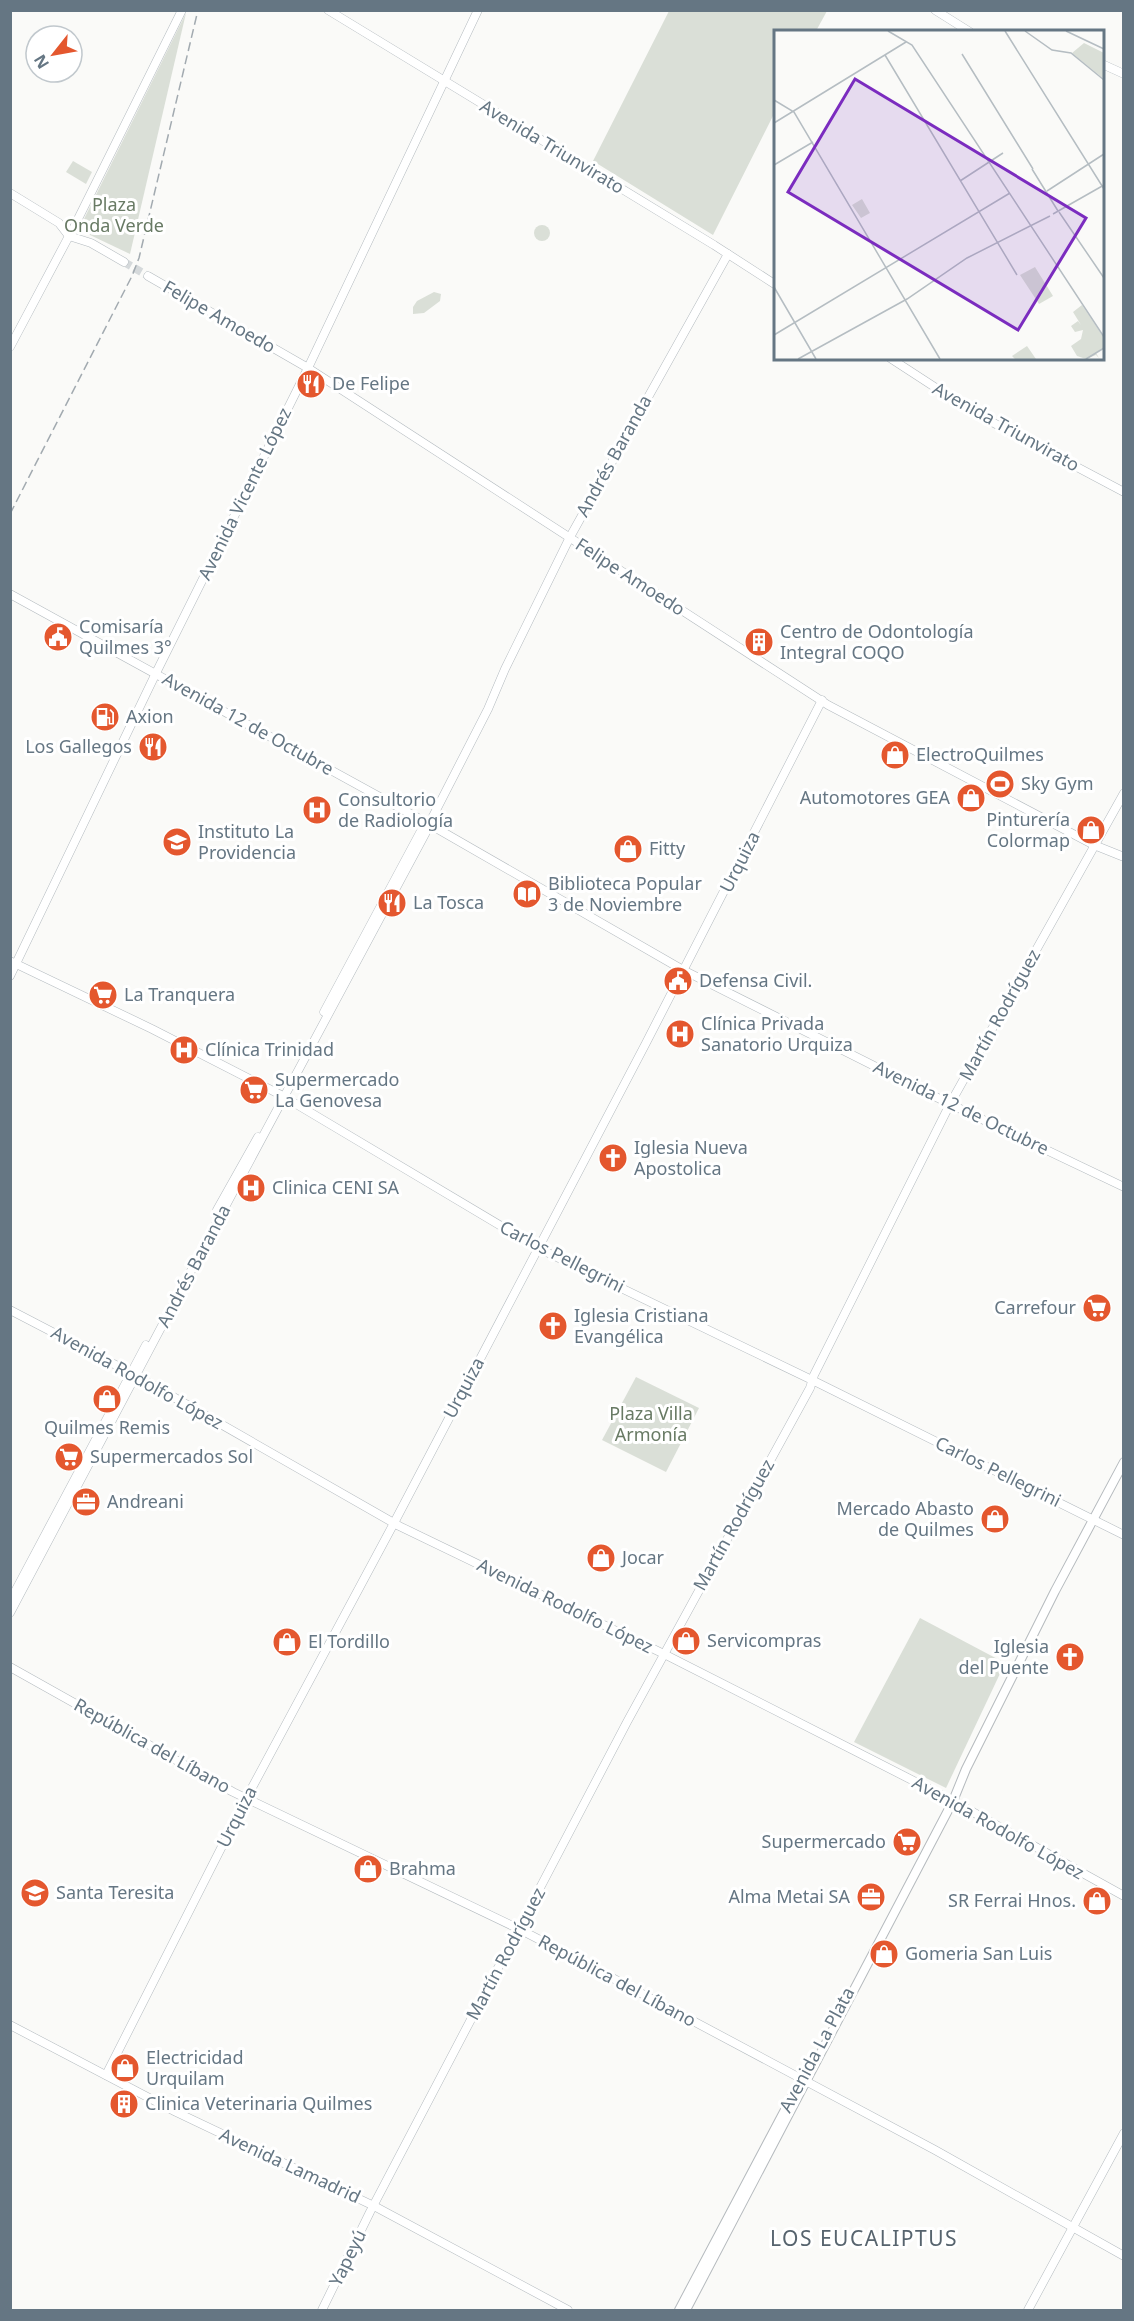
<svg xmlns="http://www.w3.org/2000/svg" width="1134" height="2321" font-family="'Noto Sans',sans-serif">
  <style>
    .green { fill: #dadfd7 }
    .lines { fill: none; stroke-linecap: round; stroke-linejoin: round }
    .secondary-tunnel { stroke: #d5d9db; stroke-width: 8; stroke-dasharray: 8 4; stroke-linecap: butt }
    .secondary-casing { stroke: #b3babf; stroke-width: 9 }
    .primary-casing { stroke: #b5babe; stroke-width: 10 }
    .secondary { stroke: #fff; stroke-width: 8 }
    .primary { stroke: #fff; stroke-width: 8 }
    .rail { stroke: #a2aab0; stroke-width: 1.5; stroke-dasharray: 9 4.5; stroke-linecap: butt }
    .labels { text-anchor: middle; stroke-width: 6; stroke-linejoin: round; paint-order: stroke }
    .street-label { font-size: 18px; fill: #657683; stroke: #fff }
    .park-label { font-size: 18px; fill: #687a64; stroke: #fff }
    .poi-label { font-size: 18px; fill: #657683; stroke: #fff; text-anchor: start }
    .quarter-label { font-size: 21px; letter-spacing: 1.5px; fill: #57646e; stroke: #fff }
    .inset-road { fill: none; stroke: #b5bdc2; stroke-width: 1.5 }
    .view { fill: #7b2cbf; fill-opacity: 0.15; stroke: #7b2cbf; stroke-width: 3 }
    .inset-edge { fill: none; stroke: #657683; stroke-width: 3 }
  </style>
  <rect width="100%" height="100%" fill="#fafaf8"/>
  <g class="green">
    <polygon points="669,11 827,11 816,31 776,32 775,112 713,235 593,161"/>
    <polygon points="186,13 130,254 90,235 81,225"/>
    <polygon points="73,161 92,172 86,184 66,172"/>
    <circle cx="542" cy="233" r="8"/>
    <polygon points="434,292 441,294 440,301 424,313 413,314 413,307 417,301"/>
    <polygon points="636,1377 699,1408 666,1472 602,1440"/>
    <polygon points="920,1618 1005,1663 946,1788 854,1742"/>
  </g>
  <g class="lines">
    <polyline class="secondary-tunnel" points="124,262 148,276"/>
    <g class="secondary-casing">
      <g id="secondary">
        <polyline points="328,10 714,245 776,285"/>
        <polyline points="935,10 970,32"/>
        <polyline points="1102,64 1124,74"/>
        <polyline points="10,193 59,223 69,236 91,243 124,262"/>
        <polyline points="74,227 182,10"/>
        <polyline points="148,276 308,368 828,705 1094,845 1124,857"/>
        <polyline points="10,347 69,236"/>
        <polyline points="890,358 973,412 1124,492"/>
        <polyline points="10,594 429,824 683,970 950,1104 1124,1187"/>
        <polyline points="10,961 152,1029 281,1095 538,1248 812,1380 1124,1535"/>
        <polyline points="10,976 156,673 308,368 478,10"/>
        <polyline points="324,1012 422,829 428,824"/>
        <polyline points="217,1210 258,1137"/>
        <polyline points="10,1310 135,1375 399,1526 664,1654 857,1752 953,1801 1124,1896"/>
        <polyline points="10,1601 146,1345"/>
        <polyline points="10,1613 210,1235 426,832 429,824 488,709 505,669 570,537 728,254"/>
        <polyline points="10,1667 233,1792 519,1929 590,1966 935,2150 1124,2256"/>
        <polyline points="10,2025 176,2112 374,2206 568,2310"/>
        <polyline points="106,2075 247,1797 394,1523 646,1043 822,700"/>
        <polyline points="322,2310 370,2212 627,1722 810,1388 814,1375 950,1104 1124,793"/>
        <polyline points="1028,2310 1124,2133"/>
      </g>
    </g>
    <g class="primary-casing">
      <g id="primary">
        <polyline points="679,2310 796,2089"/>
        <polyline points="686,2310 953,1801 966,1769 1055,1591 1124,1462"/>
      </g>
    </g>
    <use href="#secondary" class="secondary"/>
    <use href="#primary" class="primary"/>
    <polyline class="rail" points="10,514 132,276 139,258 198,10"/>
  </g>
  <defs>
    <g id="restaurant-disc" transform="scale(1.5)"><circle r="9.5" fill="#e4572e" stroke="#fff"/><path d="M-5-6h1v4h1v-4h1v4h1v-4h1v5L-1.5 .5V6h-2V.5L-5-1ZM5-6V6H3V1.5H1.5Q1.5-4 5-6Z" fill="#fff"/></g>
    <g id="civic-disc" transform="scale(1.5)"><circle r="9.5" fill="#e4572e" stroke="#fff"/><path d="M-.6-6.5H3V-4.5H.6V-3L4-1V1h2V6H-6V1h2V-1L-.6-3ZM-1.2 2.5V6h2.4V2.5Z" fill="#fff"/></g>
    <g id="building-disc" transform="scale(1.5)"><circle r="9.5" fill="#e4572e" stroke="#fff"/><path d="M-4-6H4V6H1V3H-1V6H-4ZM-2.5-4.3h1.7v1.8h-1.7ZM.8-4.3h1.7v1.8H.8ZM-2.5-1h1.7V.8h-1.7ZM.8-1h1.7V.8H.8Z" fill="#fff"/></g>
    <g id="fuel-disc" transform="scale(1.5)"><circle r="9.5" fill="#e4572e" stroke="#fff"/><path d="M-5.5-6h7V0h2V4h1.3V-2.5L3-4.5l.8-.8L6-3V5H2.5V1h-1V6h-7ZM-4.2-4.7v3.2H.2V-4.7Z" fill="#fff"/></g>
    <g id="shop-disc" transform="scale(1.5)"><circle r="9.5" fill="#e4572e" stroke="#fff"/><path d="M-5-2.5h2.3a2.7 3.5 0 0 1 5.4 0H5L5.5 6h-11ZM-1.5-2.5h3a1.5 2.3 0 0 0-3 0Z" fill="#fff"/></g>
    <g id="stadium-disc" transform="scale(1.5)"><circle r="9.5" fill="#e4572e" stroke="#fff"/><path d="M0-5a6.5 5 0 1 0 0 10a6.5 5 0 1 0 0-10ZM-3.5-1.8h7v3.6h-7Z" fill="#fff"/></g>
    <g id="hospital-disc" transform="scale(1.5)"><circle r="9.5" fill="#e4572e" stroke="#fff"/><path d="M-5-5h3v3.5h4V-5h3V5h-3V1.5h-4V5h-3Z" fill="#fff"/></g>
    <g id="school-disc" transform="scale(1.5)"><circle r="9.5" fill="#e4572e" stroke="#fff"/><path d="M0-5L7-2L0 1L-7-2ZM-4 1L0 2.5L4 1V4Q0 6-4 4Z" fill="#fff"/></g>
    <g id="library-disc" transform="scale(1.5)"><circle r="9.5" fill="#e4572e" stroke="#fff"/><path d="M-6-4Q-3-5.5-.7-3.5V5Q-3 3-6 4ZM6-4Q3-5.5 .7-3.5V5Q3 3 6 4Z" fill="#fff"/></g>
    <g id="supermarket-disc" transform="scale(1.5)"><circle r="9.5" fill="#e4572e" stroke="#fff"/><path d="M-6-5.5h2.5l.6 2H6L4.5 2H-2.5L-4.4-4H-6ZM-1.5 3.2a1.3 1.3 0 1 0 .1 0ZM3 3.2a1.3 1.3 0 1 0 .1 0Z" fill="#fff"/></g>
    <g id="church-disc" transform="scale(1.5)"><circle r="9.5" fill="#e4572e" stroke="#fff"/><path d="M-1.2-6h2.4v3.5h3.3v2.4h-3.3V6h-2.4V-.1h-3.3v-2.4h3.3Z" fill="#fff"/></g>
    <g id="office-disc" transform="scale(1.5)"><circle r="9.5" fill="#e4572e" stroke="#fff"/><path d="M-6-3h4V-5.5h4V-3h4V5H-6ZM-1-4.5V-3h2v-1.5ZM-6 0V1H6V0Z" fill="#fff"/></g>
  </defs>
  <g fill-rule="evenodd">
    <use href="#restaurant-disc" x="311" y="384"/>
    <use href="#civic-disc" x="58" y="637"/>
    <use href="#building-disc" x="759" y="642"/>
    <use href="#fuel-disc" x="105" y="717"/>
    <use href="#restaurant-disc" x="153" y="747"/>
    <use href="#shop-disc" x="895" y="755"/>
    <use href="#stadium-disc" x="1000" y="784"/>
    <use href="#shop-disc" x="971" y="798"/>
    <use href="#hospital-disc" x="317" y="810"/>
    <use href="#shop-disc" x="1091" y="830"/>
    <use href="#school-disc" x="177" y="842"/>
    <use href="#shop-disc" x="628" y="849"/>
    <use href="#library-disc" x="527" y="894"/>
    <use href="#restaurant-disc" x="392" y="903"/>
    <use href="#civic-disc" x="678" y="981"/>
    <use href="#supermarket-disc" x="103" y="995"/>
    <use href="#hospital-disc" x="680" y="1034"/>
    <use href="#hospital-disc" x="184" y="1050"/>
    <use href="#supermarket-disc" x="254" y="1090"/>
    <use href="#church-disc" x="613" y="1158"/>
    <use href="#hospital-disc" x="251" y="1188"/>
    <use href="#supermarket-disc" x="1097" y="1308"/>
    <use href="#church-disc" x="553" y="1326"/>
    <use href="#shop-disc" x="107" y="1399"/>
    <use href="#supermarket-disc" x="69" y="1457"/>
    <use href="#office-disc" x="86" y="1502"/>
    <use href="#shop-disc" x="995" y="1519"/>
    <use href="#shop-disc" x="601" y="1558"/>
    <use href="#shop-disc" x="686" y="1641"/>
    <use href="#shop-disc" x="287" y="1642"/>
    <use href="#church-disc" x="1070" y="1657"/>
    <use href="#supermarket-disc" x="907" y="1842"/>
    <use href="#shop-disc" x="368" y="1869"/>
    <use href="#school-disc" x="35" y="1893"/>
    <use href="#office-disc" x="871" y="1897"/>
    <use href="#shop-disc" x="1097" y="1901"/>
    <use href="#shop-disc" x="884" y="1954"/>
    <use href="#shop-disc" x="125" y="2068"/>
    <use href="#building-disc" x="124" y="2104"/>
  </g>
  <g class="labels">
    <g class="street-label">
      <text transform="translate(552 147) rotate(31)" y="6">Avenida Triunvirato</text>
      <text transform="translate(219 317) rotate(30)" y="6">Felipe Amoedo</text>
      <text transform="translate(1006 427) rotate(29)" y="6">Avenida Triunvirato</text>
      <text transform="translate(614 456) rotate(-61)" y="6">Andrés Baranda</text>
      <text transform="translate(245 494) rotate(-64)" y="6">Avenida Vicente López</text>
      <text transform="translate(630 577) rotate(33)" y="6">Felipe Amoedo</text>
      <text transform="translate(248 724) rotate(29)" y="6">Avenida 12 de Octubre</text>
      <text transform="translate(740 862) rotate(-63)" y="6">Urquiza</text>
      <text transform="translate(1000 1015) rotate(-61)" y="6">Martín Rodríguez</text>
      <text transform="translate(961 1108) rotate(26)" y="6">Avenida 12 de Octubre</text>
      <text transform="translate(562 1257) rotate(27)" y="6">Carlos Pellegrini</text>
      <text transform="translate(194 1266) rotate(-62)" y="6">Andrés Baranda</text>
      <text transform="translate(137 1378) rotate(29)" y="6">Avenida Rodolfo López</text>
      <text transform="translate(464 1388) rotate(-62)" y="6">Urquiza</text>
      <text transform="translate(998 1472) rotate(26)" y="6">Carlos Pellegrini</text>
      <text transform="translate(734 1525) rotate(-61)" y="6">Martín Rodríguez</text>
      <text transform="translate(565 1606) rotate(26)" y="6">Avenida Rodolfo López</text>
      <text transform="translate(152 1746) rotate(29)" y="6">República del Líbano</text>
      <text transform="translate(237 1817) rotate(-63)" y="6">Urquiza</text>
      <text transform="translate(998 1828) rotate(29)" y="6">Avenida Rodolfo López</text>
      <text transform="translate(506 1954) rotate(-62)" y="6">Martín Rodríguez</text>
      <text transform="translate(617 1981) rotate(28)" y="6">República del Líbano</text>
      <text transform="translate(817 2050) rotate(-62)" y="6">Avenida La Plata</text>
      <text transform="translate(290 2166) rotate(25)" y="6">Avenida Lamadrid</text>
      <text transform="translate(348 2258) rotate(-64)" y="6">Yapeyú</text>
    </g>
    <g class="park-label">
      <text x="114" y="211">Plaza<tspan x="114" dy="21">Onda Verde</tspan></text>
      <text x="651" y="1420">Plaza Villa<tspan x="651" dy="21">Armonía</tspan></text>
    </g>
    <g class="poi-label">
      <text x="332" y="390">De Felipe</text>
      <text x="79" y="633">Comisaría<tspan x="79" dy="21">Quilmes 3°</tspan></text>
      <text x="780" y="638">Centro de Odontología<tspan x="780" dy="21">Integral COQO</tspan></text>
      <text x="126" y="723">Axion</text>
      <text x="132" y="753" text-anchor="end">Los Gallegos</text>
      <text x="916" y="761">ElectroQuilmes</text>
      <text x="1021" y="790">Sky Gym</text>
      <text x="950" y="804" text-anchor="end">Automotores GEA</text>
      <text x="338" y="806">Consultorio<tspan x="338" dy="21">de Radiología</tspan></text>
      <text x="1070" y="826" text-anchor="end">Pinturería<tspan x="1070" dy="21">Colormap</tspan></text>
      <text x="198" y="838">Instituto La<tspan x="198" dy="21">Providencia</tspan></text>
      <text x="649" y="855">Fitty</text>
      <text x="548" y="890">Biblioteca Popular<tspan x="548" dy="21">3 de Noviembre</tspan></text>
      <text x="413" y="909">La Tosca</text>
      <text x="699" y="987">Defensa Civil.</text>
      <text x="124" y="1001">La Tranquera</text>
      <text x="701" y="1030">Clínica Privada<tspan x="701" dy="21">Sanatorio Urquiza</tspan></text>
      <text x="205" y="1056">Clínica Trinidad</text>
      <text x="275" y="1086">Supermercado<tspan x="275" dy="21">La Genovesa</tspan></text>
      <text x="634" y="1154">Iglesia Nueva<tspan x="634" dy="21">Apostolica</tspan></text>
      <text x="272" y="1194">Clinica CENI SA</text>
      <text x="1076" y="1314" text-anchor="end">Carrefour</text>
      <text x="574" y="1322">Iglesia Cristiana<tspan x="574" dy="21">Evangélica</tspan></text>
      <text x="107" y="1434" text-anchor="middle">Quilmes Remis</text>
      <text x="90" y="1463">Supermercados Sol</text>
      <text x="107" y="1508">Andreani</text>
      <text x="974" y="1515" text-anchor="end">Mercado Abasto<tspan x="974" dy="21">de Quilmes</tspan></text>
      <text x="622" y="1564">Jocar</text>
      <text x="707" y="1647">Servicompras</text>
      <text x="308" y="1648">El Tordillo</text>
      <text x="1049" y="1653" text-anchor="end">Iglesia<tspan x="1049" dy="21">del Puente</tspan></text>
      <text x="886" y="1848" text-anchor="end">Supermercado</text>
      <text x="389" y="1875">Brahma</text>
      <text x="56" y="1899">Santa Teresita</text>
      <text x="850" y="1903" text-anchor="end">Alma Metai SA</text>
      <text x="1076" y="1907" text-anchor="end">SR Ferrai Hnos.</text>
      <text x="905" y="1960">Gomeria San Luis</text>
      <text x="146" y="2064">Electricidad<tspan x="146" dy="21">Urquilam</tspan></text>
      <text x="145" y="2110">Clinica Veterinaria Quilmes</text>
    </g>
    <g class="quarter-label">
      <text x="864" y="2246">LOS EUCALIPTUS</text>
    </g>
  </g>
  <g transform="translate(774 30)">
    <rect width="330" height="330" fill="#fafaf8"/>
    <path d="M 310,13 L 330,23 L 330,49 L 298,23 ZM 88,169 L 96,183 L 87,188 L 78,175 ZM 261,237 L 279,266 L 265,274 L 246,245 ZM 308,275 L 330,308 L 330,317 L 322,323 L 325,328 L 322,325 L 312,329 L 303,326 L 290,329 L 303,326 L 297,316 L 307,309 L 309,300 L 301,302 L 297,296 L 304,291 L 307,295 L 299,282 ZM 253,316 L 262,329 L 241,329 L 238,326 Z" fill="#dadfd7"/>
    <path class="inset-road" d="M 114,1 L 138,15 L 330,307M 231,1 L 330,159M 251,1 L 278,20 L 297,23 L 330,50M 292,1 L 330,19M 188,24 L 259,139M 111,25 L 243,245M 0,70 L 20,82 L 166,329M 0,93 L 132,12M 0,135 L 39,112M 258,139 L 284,181M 186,151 L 229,123M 273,161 L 330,124M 285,182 L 330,248M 279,184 L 330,155M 0,257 L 42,329M 0,305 L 236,163M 24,329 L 133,269 L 193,228 L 276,186M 312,329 L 330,318"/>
    <path class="view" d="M 81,49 L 312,188 L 244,300 L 14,162 Z"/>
    <rect width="330" height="330" class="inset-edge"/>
  </g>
  <rect width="1134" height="2321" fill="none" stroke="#657683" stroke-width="24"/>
  <g transform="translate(54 54) rotate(239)"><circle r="28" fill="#ffffff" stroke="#c1c8cd" stroke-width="1.5"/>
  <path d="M0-4.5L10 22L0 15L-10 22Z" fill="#e4572e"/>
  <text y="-9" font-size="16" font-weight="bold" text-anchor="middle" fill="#657683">N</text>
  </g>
</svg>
